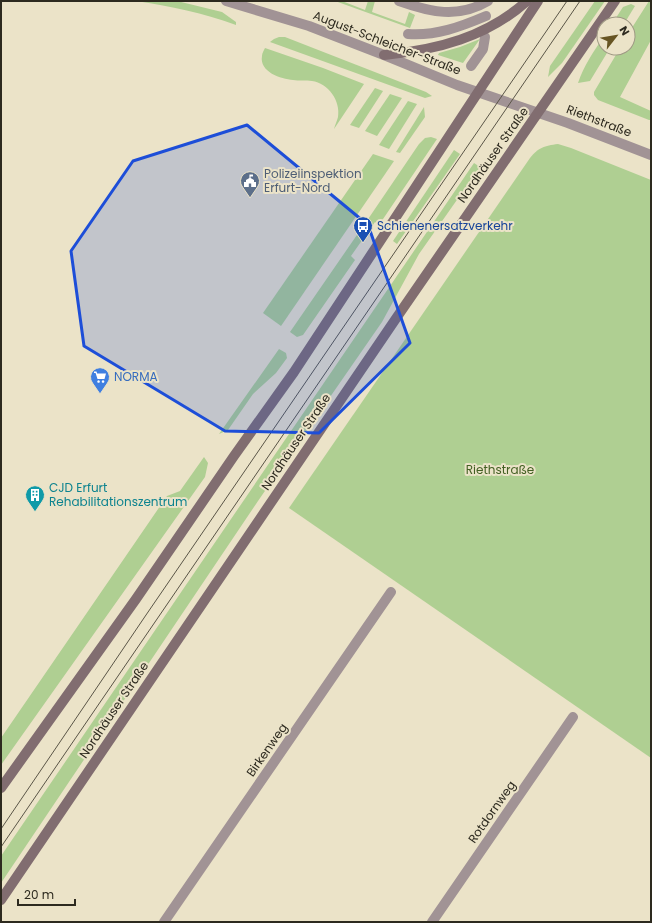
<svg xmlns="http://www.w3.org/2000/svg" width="652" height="923" font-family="Poppins,sans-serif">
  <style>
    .green { fill: #afcf92 }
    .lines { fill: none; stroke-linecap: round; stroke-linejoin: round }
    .pedestrian { stroke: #a19395; stroke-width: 10 }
    .minor { stroke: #a19395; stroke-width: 10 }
    .secondary { stroke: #816d70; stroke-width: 10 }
    .tram { stroke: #5a5547; stroke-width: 1 }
    .marked { fill: #1d4ed8; fill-opacity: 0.2; stroke: #1d4ed8; stroke-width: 3; stroke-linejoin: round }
    .labels { text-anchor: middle; stroke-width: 4; stroke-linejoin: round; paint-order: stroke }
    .street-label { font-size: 12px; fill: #2d2a1f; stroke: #ebe3c8 }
    .service-label { font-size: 12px; fill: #4e5e75; stroke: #ebe3c8; text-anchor: start }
    .transit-label { font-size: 12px; fill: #164399; stroke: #ebe3c8; text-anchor: start }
    .shop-label { font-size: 12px; fill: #366cbe; stroke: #ebe3c8; text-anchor: start }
    .park-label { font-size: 12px; fill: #436023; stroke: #ebe3c8 }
    .culture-label { font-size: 12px; fill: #0d838f; stroke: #ebe3c8; text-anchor: start }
  </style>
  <rect width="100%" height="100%" fill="#ebe3c8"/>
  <g class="green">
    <path d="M 136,1 L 177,1 L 222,12 L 236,22 L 236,25 C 204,13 170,6 136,1 Z"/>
    <polygon points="335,1 342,1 365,10 368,1 375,1 372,12 405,24 409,12 415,15 410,28"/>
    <polygon points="595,1 605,1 562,63 548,77 550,66"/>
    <polygon points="649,1 651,1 651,40 620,97 651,111 651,120 649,120 598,100 594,95 594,92 620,48 628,48 628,34"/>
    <polygon points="631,4 635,6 624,24 612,24 623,7"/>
    <path d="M 604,36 L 604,48 L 610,48 L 590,81 L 578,83 C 584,65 594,51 604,36 Z"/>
    <polygon points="279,37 285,37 426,92 432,96 425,98 270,42 274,39"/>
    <polygon points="480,39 463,63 438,55 439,53 460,47"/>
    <path d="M 265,48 L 323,68 L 364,84 L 334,129 C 335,125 337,121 338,117 C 341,101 328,83 312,81 C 306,80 299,81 293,80 C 281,79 259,72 262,56 C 262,53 264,50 265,48 Z"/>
    <polygon points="375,88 383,91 359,128 350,125"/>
    <polygon points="390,94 402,98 377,136 365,131"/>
    <polygon points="408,101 417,104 389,149 379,145"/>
    <polygon points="424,107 425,117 400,153 396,152"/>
    <polygon points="431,137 437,139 379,225 375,222 368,232 362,228 419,144 425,138"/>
    <path d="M 558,144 L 571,148 L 651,180 L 651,758 L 289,508 L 530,158 C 539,147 544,146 558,144 Z"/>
    <polygon points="454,150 460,154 397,244 393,241"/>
    <polygon points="373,154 394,161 281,326 263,313"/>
    <polygon points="474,163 480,167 419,254 382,322 258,501 1,883 1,856"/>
    <polygon points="359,232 365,236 351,256 355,260 303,335 297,337 290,332"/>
    <polygon points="279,349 286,353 287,358 276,373 253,394 228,430 219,434"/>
    <polygon points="204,457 208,463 205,477 1,765 1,738 167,496 180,491"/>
  </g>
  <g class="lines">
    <g class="pedestrian">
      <path d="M 408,34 C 436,36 460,27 486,16"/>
      <polyline points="471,66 483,49 485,37"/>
    </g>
    <g class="minor">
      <polyline points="226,1 309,26 384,55 457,85 568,123 651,155"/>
      <path d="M 399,1 C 430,12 458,19 488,1"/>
      <polyline points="164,922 391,592"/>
      <polyline points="432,922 573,717"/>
    </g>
    <g class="secondary">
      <path d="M 384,55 C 437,50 487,37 527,1"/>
      <polyline points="1,788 136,599 234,456 294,372 538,1"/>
      <polyline points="1,900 397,317 615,1"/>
    </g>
    <g class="tram">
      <polyline points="1,829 146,615 567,1"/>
      <polyline points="1,847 580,1"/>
    </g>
  </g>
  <path class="marked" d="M 247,125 L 368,225 L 410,343 L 319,433 L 225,431 L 84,346 L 71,251 L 133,161 Z"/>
  <defs>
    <g id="civic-pin" transform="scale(1)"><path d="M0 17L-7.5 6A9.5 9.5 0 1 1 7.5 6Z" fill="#5c6f8a" stroke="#ebe3c8"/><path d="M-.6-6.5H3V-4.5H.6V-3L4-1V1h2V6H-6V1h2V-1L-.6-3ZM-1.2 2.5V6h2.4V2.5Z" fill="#fff"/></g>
    <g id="bus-pin" transform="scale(1)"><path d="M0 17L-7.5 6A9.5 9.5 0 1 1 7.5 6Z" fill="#1a4fb4" stroke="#ebe3c8"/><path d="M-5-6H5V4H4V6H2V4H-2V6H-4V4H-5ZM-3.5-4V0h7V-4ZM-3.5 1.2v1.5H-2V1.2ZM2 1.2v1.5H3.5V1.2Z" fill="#fff"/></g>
    <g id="supermarket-pin" transform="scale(1)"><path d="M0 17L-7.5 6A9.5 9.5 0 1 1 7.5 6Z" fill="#3f7fe0" stroke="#ebe3c8"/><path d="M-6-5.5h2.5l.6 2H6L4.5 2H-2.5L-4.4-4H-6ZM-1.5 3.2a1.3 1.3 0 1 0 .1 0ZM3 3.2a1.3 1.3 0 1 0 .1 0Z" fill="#fff"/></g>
    <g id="building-pin" transform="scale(1)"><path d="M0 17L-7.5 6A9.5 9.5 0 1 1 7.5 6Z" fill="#0f9aa8" stroke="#ebe3c8"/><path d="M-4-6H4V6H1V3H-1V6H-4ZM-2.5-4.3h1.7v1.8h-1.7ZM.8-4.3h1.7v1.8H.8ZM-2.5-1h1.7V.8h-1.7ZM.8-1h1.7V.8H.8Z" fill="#fff"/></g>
  </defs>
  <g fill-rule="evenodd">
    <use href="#civic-pin" x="250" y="181"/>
    <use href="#bus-pin" x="363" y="226"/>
    <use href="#supermarket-pin" x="100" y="377"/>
    <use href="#building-pin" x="35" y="495"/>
  </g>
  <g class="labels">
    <g class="street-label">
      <text transform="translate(387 43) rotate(21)" y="4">August-Schleicher-Straße</text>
      <text transform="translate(599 121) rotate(21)" y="4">Riethstraße</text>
      <text transform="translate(493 155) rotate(-55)" y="4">Nordhäuser Straße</text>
      <text transform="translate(296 442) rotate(-56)" y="4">Nordhäuser Straße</text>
      <text transform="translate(114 710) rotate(-56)" y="4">Nordhäuser Straße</text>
      <text transform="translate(267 750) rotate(-55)" y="4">Birkenweg</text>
      <text transform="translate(492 812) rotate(-55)" y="4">Rotdornweg</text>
    </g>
    <g class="service-label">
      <text x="264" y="178">Polizeiinspektion<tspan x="264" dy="14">Erfurt-Nord</tspan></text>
    </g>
    <g class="transit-label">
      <text x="377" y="230">Schienenersatzverkehr</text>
    </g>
    <g class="shop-label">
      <text x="114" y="381">NORMA</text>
    </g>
    <g class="park-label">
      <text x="500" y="474">Riethstraße</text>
    </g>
    <g class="culture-label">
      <text x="49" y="492">CJD Erfurt<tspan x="49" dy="14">Rehabilitationszentrum</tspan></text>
    </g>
  </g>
  <rect width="652" height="923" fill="none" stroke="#2d2a1f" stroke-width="4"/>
  <g transform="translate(616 36) rotate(59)"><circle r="19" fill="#ebe3c8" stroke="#9f9984"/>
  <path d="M0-3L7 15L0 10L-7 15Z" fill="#675523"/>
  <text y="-6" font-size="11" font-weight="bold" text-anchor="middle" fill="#2d2a1f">N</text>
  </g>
  <path d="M18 899v6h57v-6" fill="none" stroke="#2d2a1f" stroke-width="2"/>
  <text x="24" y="899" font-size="12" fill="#2d2a1f" stroke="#ebe3c8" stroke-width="3" paint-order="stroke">20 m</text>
</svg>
